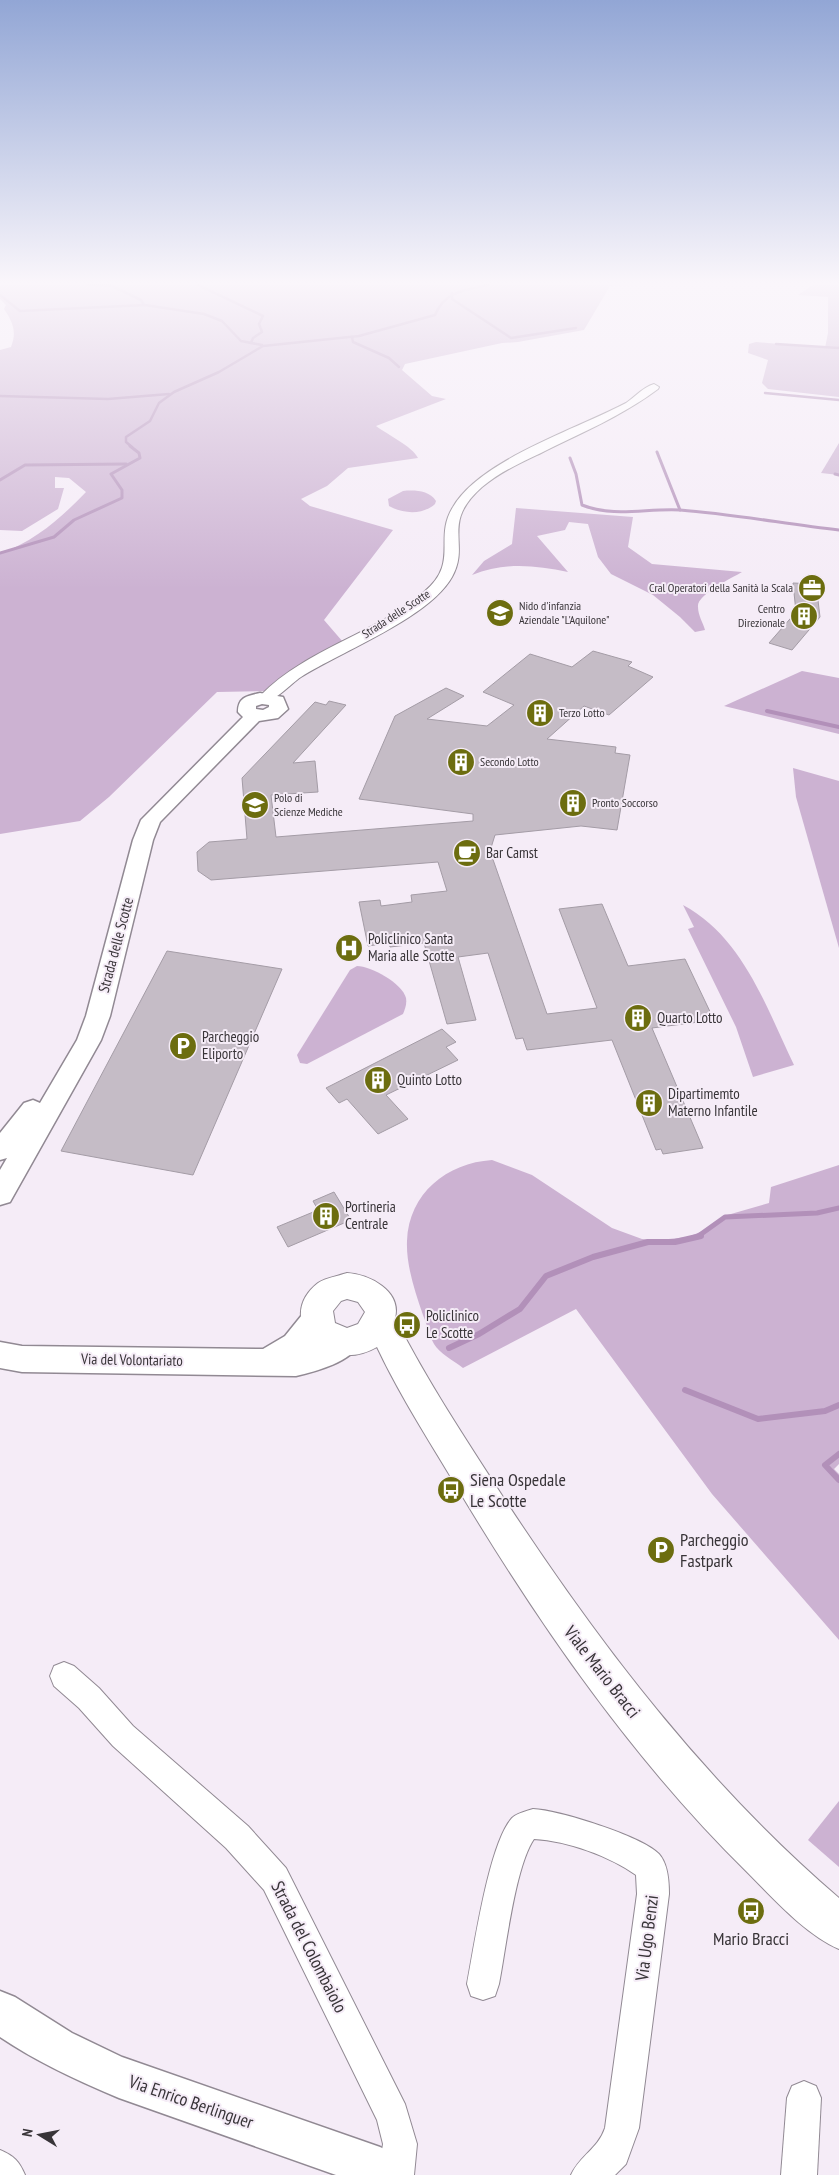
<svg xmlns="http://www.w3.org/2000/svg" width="839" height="2175" font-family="'PT Sans Narrow',sans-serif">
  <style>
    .green { fill: #ccb2d2 }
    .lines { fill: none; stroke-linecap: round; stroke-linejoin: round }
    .stream-far4 { stroke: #b290b9; stroke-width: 2.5 }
    .stream-far3 { stroke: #b290b9; stroke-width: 3 }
    .stream-far2 { stroke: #b290b9; stroke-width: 4 }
    .stream-far1 { stroke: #b290b9; stroke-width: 5 }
    .stream { stroke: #b290b9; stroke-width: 6 }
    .building { fill: #c5bcc6; stroke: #a49ca6 }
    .minor-casing { stroke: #918993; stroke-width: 2 }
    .tertiary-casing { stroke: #918993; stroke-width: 3 }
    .secondary-casing { stroke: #918993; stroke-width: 2 }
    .minor { fill: #fff; fill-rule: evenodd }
    .tertiary { fill: #fff; fill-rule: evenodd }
    .secondary { fill: #fff; fill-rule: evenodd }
    .labels { text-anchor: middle; stroke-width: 4; stroke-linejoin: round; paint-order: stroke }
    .far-poi-label { font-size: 12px; fill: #383438; stroke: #f5ecf7; text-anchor: start }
    .far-street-label { font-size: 12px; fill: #383438; stroke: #f5ecf7 }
    .poi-label { font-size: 15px; fill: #383438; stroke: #f5ecf7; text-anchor: start }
    .street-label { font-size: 15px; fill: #383438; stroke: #f5ecf7 }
    .near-poi-label { font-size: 18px; fill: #383438; stroke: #f5ecf7; text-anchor: start }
    .near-street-label { font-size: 18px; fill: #383438; stroke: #f5ecf7 }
  </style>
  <rect width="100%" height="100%" fill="#f5ecf7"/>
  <g class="green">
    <path d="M 0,285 L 659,285 L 610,286 L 584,330 L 518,342 L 502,343 L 405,364 L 402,370 L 432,396 L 446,399 L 376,426 C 388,435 412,446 418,458 L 348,468 L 327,486 L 301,499 L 310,506 L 393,530 L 324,620 L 343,642 L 267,691 L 217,692 L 109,797 L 80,821 L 0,834 L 0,554 C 36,540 60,519 86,492 L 69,478 L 55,477 L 55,488 L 64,488 L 58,509 L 22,531 L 0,530 L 0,350 L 11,347 C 17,332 13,322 4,309 L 6,305 L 0,299 Z"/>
    <polygon points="813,285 839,285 839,397 768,389 762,383 768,360 748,353 749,344 756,342 825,348 828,333 828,297 798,295"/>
    <polygon points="839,443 839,475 821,473"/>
    <path d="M 403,491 C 414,490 429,490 436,501 L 435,504 C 423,515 403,514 389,506 L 388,499 Z"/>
    <path d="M 516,508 L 633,517 L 628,547 L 652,564 L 742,572 C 732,578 696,595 698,607 C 698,615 703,623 705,630 L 695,632 L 680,617 L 653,595 L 611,574 L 598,557 L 588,524 L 569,522 L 565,530 L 537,536 L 568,572 C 534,565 504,562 472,575 L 484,561 L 512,544 Z"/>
    <polygon points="802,671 839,678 839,734 724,706"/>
    <polygon points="793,768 839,781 839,948 796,797"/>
    <path d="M 683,905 C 743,937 766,1007 794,1065 L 753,1077 L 736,1027 L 688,929 L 694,927 Z"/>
    <path d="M 357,966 C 371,966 402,983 406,998 C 407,1004 405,1009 403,1014 L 307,1064 L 300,1063 L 297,1055 L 350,970 Z"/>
    <path d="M 492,1160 L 532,1175 L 612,1228 L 642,1239 L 659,1240 L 688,1237 L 705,1230 L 724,1216 L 769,1203 L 771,1187 L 839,1165 L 839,1464 L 834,1469 L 839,1474 L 839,1640 L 712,1494 L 576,1309 L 463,1368 C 454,1361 439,1353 434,1344 C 429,1335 427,1324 423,1315 C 415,1292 406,1265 407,1241 C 409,1193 447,1163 492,1160 Z"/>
    <polygon points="839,1801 839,1867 808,1840"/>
  </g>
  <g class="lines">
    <g class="stream-far4">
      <polyline points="88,285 111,286"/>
      <polyline points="110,285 141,300 144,305"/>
      <polyline points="198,285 263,316 259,324 262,332 253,338 251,343"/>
      <polyline points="452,293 452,299 511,338 576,328"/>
      <polyline points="0,295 20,311 145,305 204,314 222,321 241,341 262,345"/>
      <polyline points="352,337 353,342 389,358 399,367"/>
      <polyline points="776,344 839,348"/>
      <polyline points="765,393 839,400"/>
      <polyline points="0,396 108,399 169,394"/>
      <path d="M 132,447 L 126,442 L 126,437 L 150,421 L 159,403 L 174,392 L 219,372 L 263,346 L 359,336 L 435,315 C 445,291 465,290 488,285"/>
    </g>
    <g class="stream-far3">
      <polyline points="657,452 680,510"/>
      <path d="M 570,458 L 576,474 L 582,505 C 615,518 646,508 680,510 C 733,514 786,524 839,530"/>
      <polyline points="835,474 839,475"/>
      <polyline points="0,480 25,465 126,464"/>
      <polyline points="0,553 54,537 74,520 122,498 122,490 111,474 140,458 139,453 130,446"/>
    </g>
    <polyline class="stream-far2" points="767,711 839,727"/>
    <polyline class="stream-far1" points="697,1237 725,1217 817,1213 839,1208"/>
    <g class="stream">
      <polyline points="449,1348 479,1334 520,1309 546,1276 593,1257 648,1242 675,1242 701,1236"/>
      <polyline points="685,1390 758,1419 825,1411 839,1405"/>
      <polyline points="839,1454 825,1465 839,1480"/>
    </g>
  </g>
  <g class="building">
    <polygon points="793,583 816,584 820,617 792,650 769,643 796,612"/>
    <polygon points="593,651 632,662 628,666 653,677 609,715 584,706 547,739 616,747 615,753 630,755 617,830 581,826 495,835 490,851 547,1014 597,1008 559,909 602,904 628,966 685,959 714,1020 652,1028 703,1148 663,1154 661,1149 656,1150 612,1040 527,1050 523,1038 516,1039 488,953 458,957 476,1020 447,1024 424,943 390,947 389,943 368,946 359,902 380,900 381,906 412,902 411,895 447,891 438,862 211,880 198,871 197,852 209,842 247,839 242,778 315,702 326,705 329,701 346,705 293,763 315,761 318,792 271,795 276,837 473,821 473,814 359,799 395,716 446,688 464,696 427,719 487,726 514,705 483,692 530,654 572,667"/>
    <polygon points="167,951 282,969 193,1175 61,1151"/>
    <polygon points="442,1029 456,1042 446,1047 458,1060 386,1095 408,1119 378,1134 347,1099 339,1103 326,1088"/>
    <polygon points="334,1192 351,1220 288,1247 277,1227 318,1210 313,1201"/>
  </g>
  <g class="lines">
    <g class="minor-casing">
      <g id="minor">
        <path d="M 654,384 L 659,387 L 658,389 C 622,416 581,433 541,453 C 520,463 500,472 482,487 C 440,524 471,543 452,577 C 429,618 342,651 301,677 C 290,684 274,704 261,701 L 259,698 L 261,695 C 306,649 375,634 424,592 C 460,562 433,539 453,507 C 480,460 577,429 626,403 C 635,397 643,387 654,384 Z"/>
        <polygon points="64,1662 74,1666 99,1688 133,1726 248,1826 286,1868 405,2104 417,2144 414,2175 378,2175 383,2144 377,2120 264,1890 226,1848 113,1746 79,1708 54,1686 50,1676 54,1666"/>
        <path d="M 533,1809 C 558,1810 642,1836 659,1854 C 668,1864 669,1881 669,1894 L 639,2128 L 626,2164 L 615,2175 L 571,2175 C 580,2155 598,2149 605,2128 L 637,1894 L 636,1875 C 609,1856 568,1841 534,1839 C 515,1867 506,1948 499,1984 L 495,1996 L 483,2000 L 471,1996 L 467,1984 C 474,1948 489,1843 512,1818 C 517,1813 527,1811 533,1809 Z"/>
        <polygon points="804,2081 816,2086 821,2098 817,2175 781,2175 787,2098 792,2086"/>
        <path d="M 0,2150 C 14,2156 19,2161 25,2175 L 0,2175 Z"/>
      </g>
    </g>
    <g class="tertiary-casing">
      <g id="tertiary">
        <path d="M 260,693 L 283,697 L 288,709 L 278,718 L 259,721 L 160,822 L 153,840 L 110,1016 L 101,1040 L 10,1202 L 0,1205 L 0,1170 L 7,1158 L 0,1160 L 0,1133 L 24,1103 L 33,1100 L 40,1103 L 77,1040 L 86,1016 L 133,840 L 141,820 L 243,717 L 238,712 C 238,697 247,696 260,693 ZM 262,704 L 269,705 L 269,707 L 263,710 L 256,709 L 256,706 Z"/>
        <path d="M 316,1306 L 326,1310 L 331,1319 L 317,1343 L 346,1329 L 356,1333 L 361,1342 C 351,1362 317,1371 296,1376 L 22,1372 L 0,1368 L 0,1342 L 22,1346 L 263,1349 L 285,1336 L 306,1310 Z"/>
        <path d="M 0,1991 L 15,1997 L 72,2033 L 122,2057 L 380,2147 L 406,2159 L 412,2175 L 336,2175 L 119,2098 C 78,2081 37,2062 0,2037 Z"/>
      </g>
    </g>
    <g class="secondary-casing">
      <path id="secondary" d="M 347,1273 C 369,1274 402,1291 395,1318 C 427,1381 465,1438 503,1497 C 599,1644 705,1783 839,1898 L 839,1949 C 806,1935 774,1899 748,1873 C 634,1761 543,1630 461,1494 C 432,1445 401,1398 377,1347 C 325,1377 273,1318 318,1283 C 325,1278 338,1276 347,1273 ZM 347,1299 L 358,1302 L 365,1312 L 358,1324 L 347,1328 L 335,1323 L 333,1311 L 341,1301 Z"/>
    </g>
    <use href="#minor" class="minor"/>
    <use href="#tertiary" class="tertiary"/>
    <use href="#secondary" class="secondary"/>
  </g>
  <linearGradient id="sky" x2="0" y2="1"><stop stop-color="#92a6d5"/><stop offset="0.48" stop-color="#faf6fb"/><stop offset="1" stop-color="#faf6fb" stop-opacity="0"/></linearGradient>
  <rect width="839" height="589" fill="url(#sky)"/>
  <defs>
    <g id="office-disc" transform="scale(1.4375)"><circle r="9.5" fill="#6c6d0f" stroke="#f5ecf7"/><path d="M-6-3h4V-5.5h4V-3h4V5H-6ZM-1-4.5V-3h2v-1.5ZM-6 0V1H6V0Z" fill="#fff"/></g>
    <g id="school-disc" transform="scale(1.4375)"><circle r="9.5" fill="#6c6d0f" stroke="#f5ecf7"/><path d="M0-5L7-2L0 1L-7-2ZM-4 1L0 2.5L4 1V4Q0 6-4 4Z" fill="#fff"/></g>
    <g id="building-disc" transform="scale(1.4375)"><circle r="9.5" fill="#6c6d0f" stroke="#f5ecf7"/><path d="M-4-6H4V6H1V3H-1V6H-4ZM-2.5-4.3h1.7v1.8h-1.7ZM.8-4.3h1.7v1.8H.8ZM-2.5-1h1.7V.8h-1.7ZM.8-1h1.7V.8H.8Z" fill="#fff"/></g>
    <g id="university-disc" transform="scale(1.4375)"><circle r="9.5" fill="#6c6d0f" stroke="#f5ecf7"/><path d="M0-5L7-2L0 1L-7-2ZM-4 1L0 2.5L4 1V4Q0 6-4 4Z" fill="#fff"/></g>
    <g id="cafe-disc" transform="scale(1.4375)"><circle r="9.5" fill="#6c6d0f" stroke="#f5ecf7"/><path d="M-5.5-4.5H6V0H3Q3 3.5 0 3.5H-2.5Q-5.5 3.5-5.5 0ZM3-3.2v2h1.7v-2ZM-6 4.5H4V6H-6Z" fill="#fff"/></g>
    <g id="hospital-disc" transform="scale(1.4375)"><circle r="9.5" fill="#6c6d0f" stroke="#f5ecf7"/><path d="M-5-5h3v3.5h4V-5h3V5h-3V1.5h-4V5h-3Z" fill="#fff"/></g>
    <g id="parking-disc" transform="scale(1.4375)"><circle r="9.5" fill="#6c6d0f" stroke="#f5ecf7"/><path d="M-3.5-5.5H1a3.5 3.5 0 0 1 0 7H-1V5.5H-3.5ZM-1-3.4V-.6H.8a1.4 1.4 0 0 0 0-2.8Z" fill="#fff"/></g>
    <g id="bus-disc" transform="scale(1.4375)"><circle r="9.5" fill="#6c6d0f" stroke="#f5ecf7"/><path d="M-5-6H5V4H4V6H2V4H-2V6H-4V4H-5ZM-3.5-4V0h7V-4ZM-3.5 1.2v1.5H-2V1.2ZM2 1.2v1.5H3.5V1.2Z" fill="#fff"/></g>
  </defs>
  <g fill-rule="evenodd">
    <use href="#office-disc" x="812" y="588"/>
    <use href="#school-disc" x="500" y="613"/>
    <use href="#building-disc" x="804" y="616"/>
    <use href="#building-disc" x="540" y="713"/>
    <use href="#building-disc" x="461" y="762"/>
    <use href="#building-disc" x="573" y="803"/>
    <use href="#university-disc" x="255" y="805"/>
    <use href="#cafe-disc" x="467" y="853"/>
    <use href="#hospital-disc" x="349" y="948"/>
    <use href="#building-disc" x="638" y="1018"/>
    <use href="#parking-disc" x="183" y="1046"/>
    <use href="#building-disc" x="378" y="1080"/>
    <use href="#building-disc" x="649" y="1103"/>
    <use href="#building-disc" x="326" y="1216"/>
    <use href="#bus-disc" x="407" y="1325"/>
    <use href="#bus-disc" x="451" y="1490"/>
    <use href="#parking-disc" x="661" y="1550"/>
    <use href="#bus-disc" x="751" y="1911"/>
  </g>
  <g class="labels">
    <g class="far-poi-label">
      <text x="793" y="592" text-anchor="end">Cral Operatori della Sanità la Scala</text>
      <text x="519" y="610">Nido d'infanzia<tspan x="519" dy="14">Aziendale "L'Aquilone"</tspan></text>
      <text x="785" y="613" text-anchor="end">Centro<tspan x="785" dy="14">Direzionale</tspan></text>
      <text x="559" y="717">Terzo Lotto</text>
      <text x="480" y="766">Secondo Lotto</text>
      <text x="274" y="802">Polo di<tspan x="274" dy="14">Scienze Mediche</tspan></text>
      <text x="592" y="807">Pronto Soccorso</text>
    </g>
    <g class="far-street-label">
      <text transform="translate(396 614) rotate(-33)" y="4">Strada delle Scotte</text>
    </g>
    <g class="poi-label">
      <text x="486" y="858">Bar Camst</text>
      <text x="368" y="944">Policlinico Santa<tspan x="368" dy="17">Maria alle Scotte</tspan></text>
      <text x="657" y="1023">Quarto Lotto</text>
      <text x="202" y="1042">Parcheggio<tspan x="202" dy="17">Eliporto</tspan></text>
      <text x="397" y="1085">Quinto Lotto</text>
      <text x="668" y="1099">Dipartimemto<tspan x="668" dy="17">Materno Infantile</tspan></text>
      <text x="345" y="1212">Portineria<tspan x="345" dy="17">Centrale</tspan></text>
      <text x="426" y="1321">Policlinico<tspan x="426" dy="17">Le Scotte</tspan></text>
    </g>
    <g class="street-label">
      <text transform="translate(116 945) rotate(-75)" y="5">Strada delle Scotte</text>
      <text transform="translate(132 1360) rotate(1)" y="5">Via del Volontariato</text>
    </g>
    <g class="near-poi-label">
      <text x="470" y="1486">Siena Ospedale<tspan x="470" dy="21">Le Scotte</tspan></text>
      <text x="680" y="1546">Parcheggio<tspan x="680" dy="21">Fastpark</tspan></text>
      <text x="751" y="1945" text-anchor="middle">Mario Bracci</text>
    </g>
    <g class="near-street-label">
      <text transform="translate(602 1672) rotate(52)" y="6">Viale Mario Bracci</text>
      <text transform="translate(647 1938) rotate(-83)" y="6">Via Ugo Benzi</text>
      <text transform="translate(309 1947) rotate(63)" y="6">Strada del Colombaiolo</text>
      <text transform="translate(191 2102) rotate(19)" y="6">Via Enrico Berlinguer</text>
    </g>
  </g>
  <g transform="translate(40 2135) rotate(280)" stroke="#f5ecf7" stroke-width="4" paint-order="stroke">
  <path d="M0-4L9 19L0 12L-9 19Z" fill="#383438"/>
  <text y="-8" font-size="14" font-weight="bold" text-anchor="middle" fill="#383438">N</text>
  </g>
</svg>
